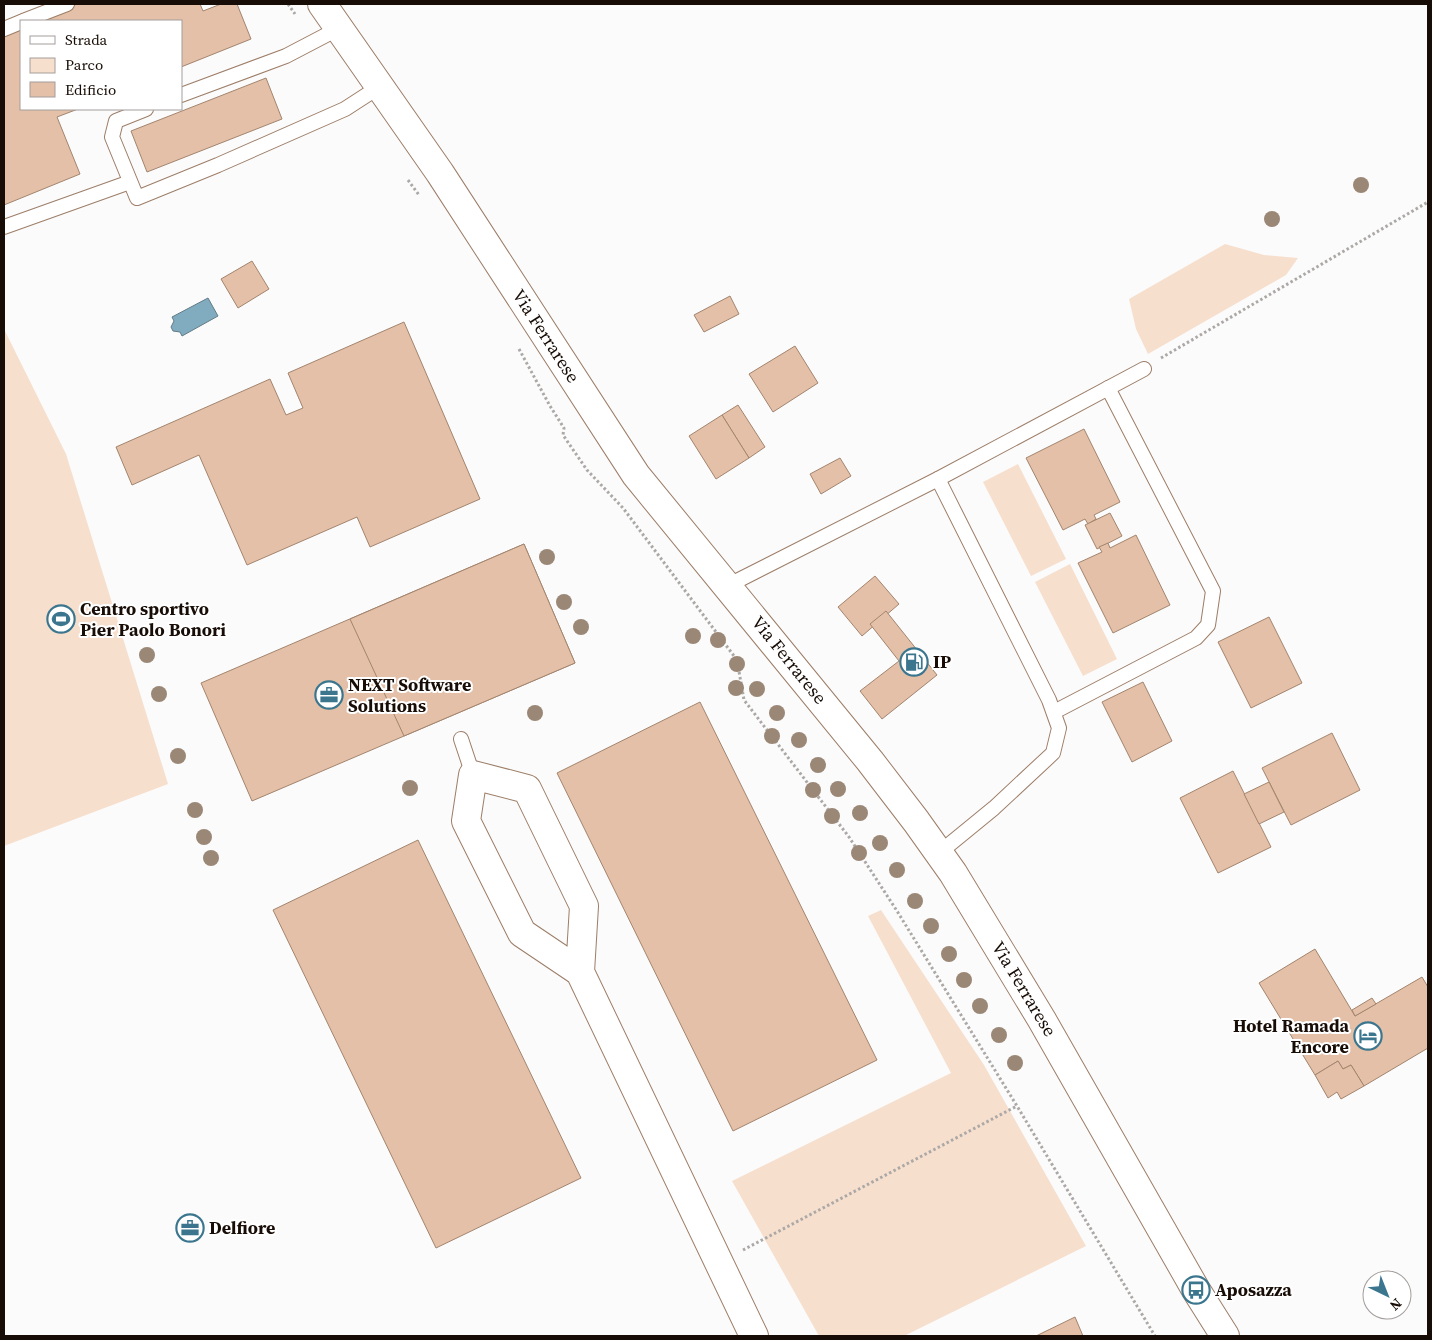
<svg xmlns="http://www.w3.org/2000/svg" width="1432" height="1340" font-family="'Source Serif 4',serif">
  <style>
    .green { fill: #f7dfce }
    .water { fill: #81abbe; stroke: #627c87 }
    .building { fill: #e3c0a7; stroke: #a3846e }
    .lines { fill: none; stroke-linecap: round; stroke-linejoin: round }
    .service-casing { stroke: #9d7e68; stroke-width: 16 }
    .minor-casing { stroke: #9d7e68; stroke-width: 30 }
    .primary-casing { stroke: #9d7e68; stroke-width: 30 }
    .path { stroke: #aca8a6; stroke-width: 3; stroke-dasharray: 2.5 2.5; stroke-linecap: butt }
    .service { stroke: #fff; stroke-width: 14 }
    .minor { stroke: #fff; stroke-width: 28 }
    .primary { stroke: #fff; stroke-width: 28 }
    .tree { fill: #9a8776 }
    .labels { text-anchor: middle; stroke-width: 4; stroke-linejoin: round; paint-order: stroke }
    .street-label { font-size: 18px; fill: #180d06; stroke: #fff }
    .poi-label { font-size: 18px; font-weight: bold; fill: #180d06; stroke: #fff; text-anchor: start }
  </style>
  <rect width="100%" height="100%" fill="#fbfbfb"/>
  <g class="green">
    <polygon points="1225,244 1264,255 1298,258 1286,275 1148,354 1136,329 1129,299"/>
    <polygon points="4,329 66,454 168,784 4,846"/>
    <polygon points="1018,464 1066,559 1031,576 983,482"/>
    <polygon points="1070,564 1117,659 1083,676 1035,582"/>
    <polygon points="881,910 984,1065 1086,1246 904,1336 819,1336 732,1181 951,1073 868,916"/>
  </g>
  <polygon class="water" points="208,298 218,316 182,336 180,332 173,331 171,327 174,321 172,317"/>
  <g class="building">
    <polygon points="77,4 200,4 203,11 221,4 237,4 251,39 181,67 181,21 34,21"/>
    <polygon points="21,26 21,109 78,109 57,117 80,174 4,205 4,33"/>
    <polygon points="266,78 282,119 147,172 131,131"/>
    <polygon points="252,261 269,289 238,308 221,279"/>
    <polygon points="730,296 739,314 704,332 694,315"/>
    <polygon points="404,322 480,499 370,547 357,517 247,565 199,455 132,485 116,447 270,379 286,415 303,408 288,373"/>
    <polygon points="795,346 818,383 773,412 749,374"/>
    <polygon points="738,405 765,447 749,458 722,415"/>
    <polygon points="722,415 749,458 716,479 689,436"/>
    <polygon points="1084,429 1120,502 1094,515 1096,519 1088,524 1085,519 1063,530 1026,458"/>
    <polygon points="840,458 851,476 821,494 810,474"/>
    <polygon points="1110,513 1122,536 1097,549 1085,525"/>
    <polygon points="1136,535 1170,605 1113,633 1078,563 1102,552 1099,547 1108,543 1110,548"/>
    <polygon points="524,544 575,663 252,801 201,683"/>
    <polygon points="524,544 575,663 404,736 350,619"/>
    <polygon points="875,576 899,604 862,636 838,607"/>
    <polygon points="886,611 937,675 882,719 860,691 899,661 870,624"/>
    <polygon points="1269,617 1302,683 1251,708 1218,642"/>
    <polygon points="1143,682 1172,741 1132,762 1102,702"/>
    <polygon points="700,702 877,1060 733,1131 557,773"/>
    <polygon points="1332,733 1360,790 1291,825 1262,768"/>
    <polygon points="1233,771 1271,847 1218,873 1180,798"/>
    <polygon points="1269,782 1284,812 1259,824 1244,794"/>
    <polygon points="418,840 581,1178 436,1248 273,910"/>
    <polygon points="1315,949 1355,1016 1422,977 1428,987 1428,1048 1364,1086 1351,1065 1343,1069 1338,1061 1315,1075 1259,983"/>
    <polygon points="1372,998 1376,1004 1355,1016 1352,1010"/>
    <polygon points="1338,1061 1343,1069 1351,1065 1364,1086 1341,1099 1337,1092 1328,1098 1315,1075"/>
    <polygon points="1075,1317 1083,1336 1036,1336"/>
  </g>
  <g class="lines">
    <g class="service-casing">
      <g id="service">
        <polyline points="23,21 67,4"/>
        <polyline points="4,29 21,22"/>
        <polyline points="181,95 286,56 330,33"/>
        <polyline points="146,109 116,121 112,137 137,198 218,165 345,109 379,87"/>
        <polyline points="4,227 130,182"/>
        <polyline points="938,479 1049,700 1059,728 1053,753 994,808 939,853"/>
        <polyline points="727,586 938,479 1144,369"/>
        <polyline points="1054,712 1196,638 1208,625 1213,591 1108,388"/>
        <polyline points="461,739 473,775"/>
      </g>
    </g>
    <g class="minor-casing">
      <polyline id="minor" points="580,972 522,933 466,821 473,775 527,789 584,906 580,972 754,1336"/>
    </g>
    <g class="primary-casing">
      <polyline id="primary" points="322,4 440,173 636,475 870,761 916,821 953,873 1042,1020 1196,1290 1225,1336"/>
    </g>
    <g class="path">
      <polyline points="288,4 295,14"/>
      <polyline points="408,180 419,195"/>
      <polyline points="519,349 550,406 564,428 563,435 587,470 623,508 737,660 744,700 849,837 897,911 1017,1106 1155,1336"/>
      <polyline points="1161,358 1428,202"/>
      <polyline points="743,1250 1017,1106"/>
    </g>
    <use href="#service" class="service"/>
    <use href="#minor" class="minor"/>
    <use href="#primary" class="primary"/>
  </g>
  <g class="tree">
    <circle cx="1361" cy="185" r="8"/>
    <circle cx="1272" cy="219" r="8"/>
    <circle cx="547" cy="557" r="8"/>
    <circle cx="564" cy="602" r="8"/>
    <circle cx="581" cy="627" r="8"/>
    <circle cx="693" cy="636" r="8"/>
    <circle cx="718" cy="640" r="8"/>
    <circle cx="147" cy="655" r="8"/>
    <circle cx="737" cy="664" r="8"/>
    <circle cx="736" cy="688" r="8"/>
    <circle cx="757" cy="689" r="8"/>
    <circle cx="159" cy="694" r="8"/>
    <circle cx="535" cy="713" r="8"/>
    <circle cx="777" cy="713" r="8"/>
    <circle cx="772" cy="736" r="8"/>
    <circle cx="799" cy="740" r="8"/>
    <circle cx="178" cy="756" r="8"/>
    <circle cx="818" cy="765" r="8"/>
    <circle cx="410" cy="788" r="8"/>
    <circle cx="838" cy="789" r="8"/>
    <circle cx="813" cy="790" r="8"/>
    <circle cx="195" cy="810" r="8"/>
    <circle cx="860" cy="813" r="8"/>
    <circle cx="832" cy="816" r="8"/>
    <circle cx="204" cy="837" r="8"/>
    <circle cx="880" cy="843" r="8"/>
    <circle cx="859" cy="853" r="8"/>
    <circle cx="211" cy="858" r="8"/>
    <circle cx="897" cy="870" r="8"/>
    <circle cx="915" cy="901" r="8"/>
    <circle cx="931" cy="926" r="8"/>
    <circle cx="949" cy="954" r="8"/>
    <circle cx="964" cy="980" r="8"/>
    <circle cx="980" cy="1006" r="8"/>
    <circle cx="999" cy="1035" r="8"/>
    <circle cx="1015" cy="1063" r="8"/>
  </g>
  <defs>
    <g id="stadium-ring" transform="scale(1.4375)"><circle r="9.5" fill="#fff" stroke="#3b768e" stroke-width="1.5"/><path d="M0-5a6.5 5 0 1 0 0 10a6.5 5 0 1 0 0-10ZM-3.5-1.8h7v3.6h-7Z" fill="#3b768e"/></g>
    <g id="fuel-ring" transform="scale(1.4375)"><circle r="9.5" fill="#fff" stroke="#3b768e" stroke-width="1.5"/><path d="M-5.5-6h7V0h2V4h1.3V-2.5L3-4.5l.8-.8L6-3V5H2.5V1h-1V6h-7ZM-4.2-4.7v3.2H.2V-4.7Z" fill="#3b768e"/></g>
    <g id="office-ring" transform="scale(1.4375)"><circle r="9.5" fill="#fff" stroke="#3b768e" stroke-width="1.5"/><path d="M-6-3h4V-5.5h4V-3h4V5H-6ZM-1-4.5V-3h2v-1.5ZM-6 0V1H6V0Z" fill="#3b768e"/></g>
    <g id="hotel-ring" transform="scale(1.4375)"><circle r="9.5" fill="#fff" stroke="#3b768e" stroke-width="1.5"/><path d="M-6-4.5h1.5V1H6V5H4.5V3h-9V5H-6ZM-4 0a1.8 1.8 0 1 1 3.6 0ZM.5 0V-2.5h3Q6-2.5 6 0Z" fill="#3b768e"/></g>
    <g id="bus-ring" transform="scale(1.4375)"><circle r="9.5" fill="#fff" stroke="#3b768e" stroke-width="1.5"/><path d="M-5-6H5V4H4V6H2V4H-2V6H-4V4H-5ZM-3.5-4V0h7V-4ZM-3.5 1.2v1.5H-2V1.2ZM2 1.2v1.5H3.5V1.2Z" fill="#3b768e"/></g>
  </defs>
  <g fill-rule="evenodd">
    <use href="#stadium-ring" x="61" y="619"/>
    <use href="#fuel-ring" x="914" y="662"/>
    <use href="#office-ring" x="329" y="695"/>
    <use href="#hotel-ring" x="1368" y="1036"/>
    <use href="#office-ring" x="190" y="1228"/>
    <use href="#bus-ring" x="1196" y="1290"/>
  </g>
  <g class="labels">
    <g class="street-label">
      <text transform="translate(546 336) rotate(57)" y="6">Via Ferrarese</text>
      <text transform="translate(789 660) rotate(51)" y="6">Via Ferrarese</text>
      <text transform="translate(1024 989) rotate(59)" y="6">Via Ferrarese</text>
    </g>
    <g class="poi-label">
      <text x="80" y="615">Centro sportivo<tspan x="80" dy="21">Pier Paolo Bonori</tspan></text>
      <text x="933" y="668">IP</text>
      <text x="348" y="691">NEXT Software<tspan x="348" dy="21">Solutions</tspan></text>
      <text x="1349" y="1032" text-anchor="end">Hotel Ramada<tspan x="1349" dy="21">Encore</tspan></text>
      <text x="209" y="1234">Delfiore</text>
      <text x="1215" y="1296">Aposazza</text>
    </g>
  </g>
  <rect width="1432" height="1340" fill="none" stroke="#180d06" stroke-width="10"/>
  <rect x="20" y="20" width="162" height="90" fill="#ffffff" stroke="#a39e9b"/>
  <rect x="30" y="36" width="25" height="8" fill="#ffffff" stroke="#a39e9b"/>
  <text x="65" y="45" font-size="15" fill="#180d06">Strada</text>
  <rect x="30" y="58" width="25" height="15" fill="#f7dfce" stroke="#a39e9b"/>
  <text x="65" y="70" font-size="15" fill="#180d06">Parco</text>
  <rect x="30" y="82" width="25" height="15" fill="#e3c0a7" stroke="#a39e9b"/>
  <text x="65" y="95" font-size="15" fill="#180d06">Edificio</text>
  <g transform="translate(1387 1295) rotate(137)"><circle r="24" fill="#ffffff" stroke="#a39e9b"/>
  <path d="M0-4L9 19L0 12L-9 19Z" fill="#3b768e"/>
  <text y="-8" font-size="14" font-weight="bold" text-anchor="middle" fill="#180d06">N</text>
  </g>
</svg>
